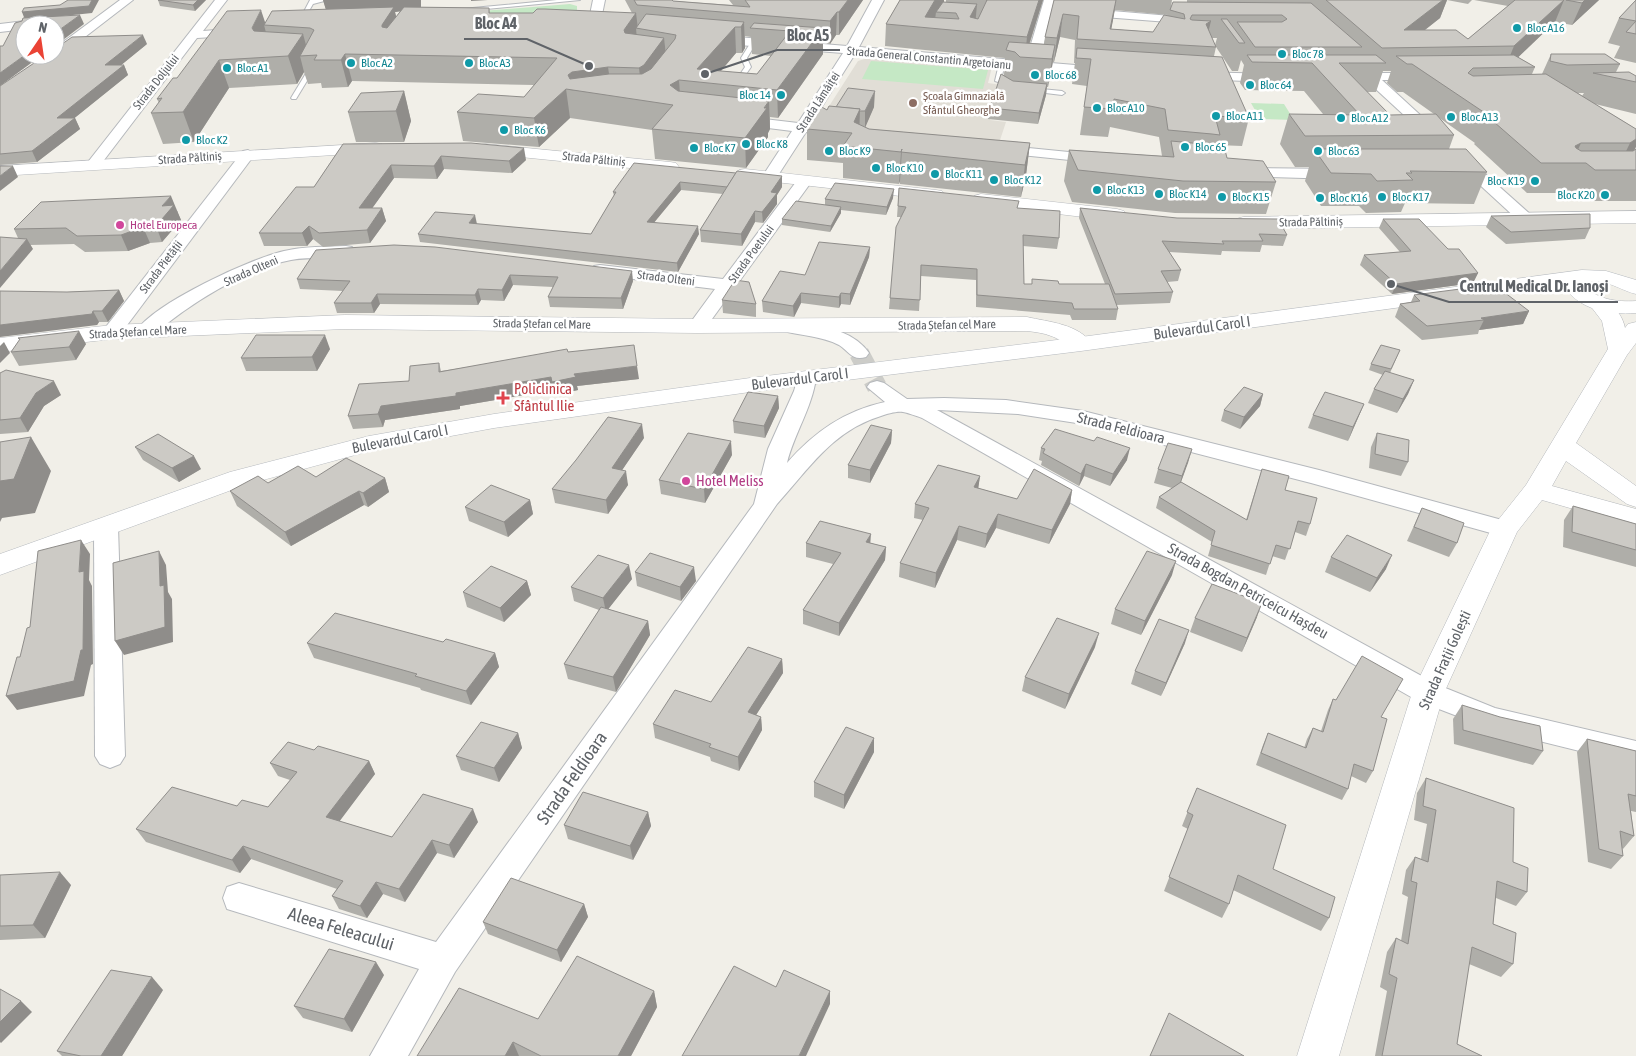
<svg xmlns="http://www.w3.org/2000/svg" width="1636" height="1056" font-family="'Asap Condensed',sans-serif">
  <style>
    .education { fill: #e1ded6 }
    .green { fill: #c5e8c5 }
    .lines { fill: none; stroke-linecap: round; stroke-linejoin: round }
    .minor-tunnel { stroke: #ccccc8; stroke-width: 20; stroke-dasharray: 20 10; stroke-linecap: butt }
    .service-casing { stroke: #b5b8bc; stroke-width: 2 }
    .minor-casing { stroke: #b5b8bc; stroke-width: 2 }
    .tertiary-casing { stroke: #b5b8bc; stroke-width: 1 }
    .secondary-casing { stroke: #b6babf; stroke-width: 1 }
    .service { fill: #fff; fill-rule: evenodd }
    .minor { fill: #fff; fill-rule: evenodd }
    .tertiary { fill: #fff; fill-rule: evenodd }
    .secondary { fill: #fff; fill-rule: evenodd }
    .wall { fill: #afaea9; fill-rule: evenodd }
    .shaded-wall { fill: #8f8d8a }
    .building { fill: #cccac5; stroke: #8f8d8a }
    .culture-dot { fill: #0f9aa8; stroke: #fff; stroke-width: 2 }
    .education-dot { fill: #8d6e63; stroke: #fff; stroke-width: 2 }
    .hotel-dot { fill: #d1479c; stroke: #fff; stroke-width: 2 }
    .health-dot { fill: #e0444e; stroke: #fff; stroke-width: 2 }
    .labels { text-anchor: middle; stroke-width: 5; stroke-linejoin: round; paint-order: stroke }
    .far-culture-label { font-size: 12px; fill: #0d838f; stroke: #fff; text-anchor: start }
    .far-street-label { font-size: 12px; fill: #5f6368; stroke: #fff }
    .far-education-label { font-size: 12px; fill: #785e54; stroke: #fff; text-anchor: start }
    .far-hotel-label { font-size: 12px; fill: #b23c85; stroke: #fff; text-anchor: start }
    .street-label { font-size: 15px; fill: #5f6368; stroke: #fff }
    .health-label { font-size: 15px; fill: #be3a42; stroke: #fff; text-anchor: start }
    .hotel-label { font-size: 15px; fill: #b23c85; stroke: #fff; text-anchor: start }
    .near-street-label { font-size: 18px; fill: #5f6368; stroke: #fff }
    .leader { fill: none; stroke: #5f6368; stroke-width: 2 }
    .callout-dot { fill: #5f6368; stroke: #fff; stroke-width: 2 }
    .callout-label { font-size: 16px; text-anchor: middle; font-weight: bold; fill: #5f6368; stroke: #fff; stroke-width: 5; stroke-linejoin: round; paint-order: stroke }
  </style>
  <rect width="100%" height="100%" fill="#f1efe8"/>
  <polygon class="education" points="871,57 992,67 988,83 1002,85 990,120 1006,122 999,143 817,125 858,61"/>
  <g class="green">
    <polygon points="570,4 577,6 577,16 556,21 330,23"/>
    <polygon points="871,61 988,70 983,89 862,79"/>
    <polygon points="1251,103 1284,104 1294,120 1260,119"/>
  </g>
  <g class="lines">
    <polyline class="minor-tunnel" points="859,353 877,387"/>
    <g class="service-casing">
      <g id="service">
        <polygon points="310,0 328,0 313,4 302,23 298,23"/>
        <polygon points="557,0 580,0 465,11 462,9"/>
        <polygon points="751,42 756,43 747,58 751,67 737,87 733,87 732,86 745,67 741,58"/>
        <polygon points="1002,62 1005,64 1001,79 1010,81 1015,86 1014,87 995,81 999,64"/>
        <polygon points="311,65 316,66 296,99 292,99 291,98"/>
        <polygon points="1031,88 1062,91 1065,93 1062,95 1029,91 1029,89"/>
      </g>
    </g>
    <g class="minor-casing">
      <g id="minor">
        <polygon points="120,0 133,0 59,57 51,57 49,55 55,55 55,48"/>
        <polygon points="215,0 227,0 203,31 243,28 249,32 247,35 197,38 98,168 88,168 85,165 88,162"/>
        <polygon points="593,0 605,0 599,29 593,33 587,29"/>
        <polygon points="872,0 884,0 859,47 1026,61 1044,0 1056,0 1054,6 1194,18 1200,21 1194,24 1052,13 1039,62 1111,68 1112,71 1106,75 855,54 811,124 845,129 847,132 845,135 806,132 775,180 765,180 762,177 792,131 737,124 730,120 737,116 798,123 843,53 714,43 708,39 714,35 847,46"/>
        <polygon points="25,21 31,25 25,25 25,29 0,32 0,24"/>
        <polygon points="1365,68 1373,73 1426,73 1427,76 1421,80 1382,80 1441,134 1443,137 1441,140 1431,140 1367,81 1350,81 1344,77 1345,74 1359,73 1360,69"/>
        <polygon points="1200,72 1274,74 1281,78 1274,82 1195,79 1194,76 1195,73"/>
        <polygon points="998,145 1099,155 1106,159 1099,163 993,152 991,149 993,146"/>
        <polygon points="248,150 255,154 119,336 105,336 102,332 105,328 243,151"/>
        <polygon points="1461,156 1466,157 1530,214 1532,217 1530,220 1518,220 1456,163 1454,160 1456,157"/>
        <polygon points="1239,168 1338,169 1346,174 1338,179 1234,176 1231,173"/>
        <polygon points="804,176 812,181 704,330 690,330 688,326 715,289 600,275 594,274 591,270 594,266 600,265 723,279 799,178"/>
        <path d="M 346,246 L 352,247 L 355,251 L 352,255 C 332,260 311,256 291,260 C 244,269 188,305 153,335 L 139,335 L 136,331 C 156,302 250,259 284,251 C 305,246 325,247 346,246 Z"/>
        <path d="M 791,321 C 818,326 852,328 869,353 L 866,357 C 852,361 850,352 839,345 C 822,336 802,336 784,331 L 782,327 L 784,323 Z"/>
        <path d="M 806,372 L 813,374 L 816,378 C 812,408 794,434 787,463 C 814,432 844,411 885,402 L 867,387 L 870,383 L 877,381 L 884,383 L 907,399 L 944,398 L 1006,400 L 1083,411 L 1319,470 L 1513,523 L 1517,529 L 1513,535 L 1505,537 L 1311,483 L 1083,424 L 1018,414 L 937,410 L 1438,685 L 1495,708 L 1636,741 L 1636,765 L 1491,729 L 1418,701 L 922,418 C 916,416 909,413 903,412 C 897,411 887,414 881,416 C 833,430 808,470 777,504 L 455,972 L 408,1056 L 370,1056 L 419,969 L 227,909 L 223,898 L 227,887 L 239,883 L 436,942 L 754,504 L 768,449 L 794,391 L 799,374 Z"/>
        <polygon points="106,518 114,520 118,526 125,756 120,764 110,768 100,764 95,756 94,526 98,520"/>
      </g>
    </g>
    <g class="tertiary-casing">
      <g id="tertiary">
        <polygon points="376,143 382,144 385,148 382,152 0,176 0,166"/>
        <polygon points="486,144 670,162 676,163 679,167 676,171 670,172 480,153 477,149 480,145"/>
        <polygon points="745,169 936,190 942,191 945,195 942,199 936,200 739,178 736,174 739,170"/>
        <polygon points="981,194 1117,209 1124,211 1126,215 1124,219 1117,221 974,204 972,200 974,196"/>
        <polygon points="1636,211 1636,223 1243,229 1236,227 1233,223 1236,219 1243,217"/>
        <path d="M 1600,298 C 1612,301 1623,316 1625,328 L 1628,324 L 1636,322 L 1636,343 L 1627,355 L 1576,443 L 1636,486 L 1636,507 L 1627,504 L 1566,461 L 1552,486 L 1636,509 L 1636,527 L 1542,500 L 1517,532 L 1444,693 L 1339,1056 L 1297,1056 L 1412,693 L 1491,529 L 1526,485 L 1608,349 L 1602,321 L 1589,304 L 1592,299 Z"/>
        <path d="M 345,315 L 697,319 L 1027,317 C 1049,322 1079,324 1092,344 L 1089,349 C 1072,353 1066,341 1051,336 C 1044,333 1035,332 1027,331 L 697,333 L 345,329 L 112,339 L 0,352 L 0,338 L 112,325 Z"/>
      </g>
    </g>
    <g class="secondary-casing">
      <path id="secondary" d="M 1582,270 L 1606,271 L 1636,280 L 1636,294 C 1619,290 1601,275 1583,284 C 1596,300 1617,302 1636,301 L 1636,313 C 1608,315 1579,310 1563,285 L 1081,351 L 750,392 L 494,428 L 370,451 L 248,484 L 0,575 L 0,554 L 230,472 L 369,436 L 494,414 L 750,378 L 1081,337 Z"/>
    </g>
    <use href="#service" class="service"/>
    <use href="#minor" class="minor"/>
    <use href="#tertiary" class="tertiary"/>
    <use href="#secondary" class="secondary"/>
  </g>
  <g class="wall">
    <polygon points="158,0 206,0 195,11 160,6"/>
    <path d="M 323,0 L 421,0 L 421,7 L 489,8 L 490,13 L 632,13 L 625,0 L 672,0 L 673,1 L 733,5 L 729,0 L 863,0 L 839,35 L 836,35 L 830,44 L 823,43 L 823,54 L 778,118 L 770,117 L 770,129 L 768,133 L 768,137 L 746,168 L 655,159 L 652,130 L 570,118 L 539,147 L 463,141 L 457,112 L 524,97 L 534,85 L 352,81 L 348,87 L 322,88 L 321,83 L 308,84 L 304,72 L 297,84 L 229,88 L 194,142 L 163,144 L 151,113 L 159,103 L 157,99 L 177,78 L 265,22 L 326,9 ZM 400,11 L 396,17 L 395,12 ZM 745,36 L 751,37 L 752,54 L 771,56 L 757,74 L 720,71 L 736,53 L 742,53 L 745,48 Z"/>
    <path d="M 900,0 L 944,0 L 944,2 L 946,2 L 946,0 L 944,0 L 1043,0 L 1030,43 L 1044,44 L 1045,37 L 1054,0 L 1172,0 L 1171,7 L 1187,3 L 1187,0 L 1472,0 L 1468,4 L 1447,0 L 1440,18 L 1425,30 L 1468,39 L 1508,6 L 1474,0 L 1599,0 L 1572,25 L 1555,22 L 1518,57 L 1535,67 L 1532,74 L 1542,74 L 1551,54 L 1620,64 L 1616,72 L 1636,76 L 1636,114 L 1595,104 L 1636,129 L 1634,150 L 1636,149 L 1636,201 L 1580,201 L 1571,193 L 1527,193 L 1474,144 L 1475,143 L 1438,117 L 1454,135 L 1449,149 L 1487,172 L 1474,204 L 1405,203 L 1401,212 L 1366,213 L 1359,206 L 1321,206 L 1305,181 L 1309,167 L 1295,167 L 1280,144 L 1289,114 L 1323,114 L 1304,91 L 1245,90 L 1240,83 L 1244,65 L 1241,60 L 1238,71 L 1232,71 L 1216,47 L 1214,56 L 1249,118 L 1242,146 L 1217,145 L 1227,158 L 1276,182 L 1266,214 L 1175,213 L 1072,202 L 1064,181 L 1069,150 L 1162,156 L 1159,137 L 1110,127 L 1108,137 L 1080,135 L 1087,86 L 1072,84 L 1075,63 L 1074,63 L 1075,40 L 1060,37 L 1054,62 L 1053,62 L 1051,73 L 1048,87 L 1047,87 L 1046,95 L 1038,124 L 988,119 L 990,108 L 1004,75 L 1005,58 L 885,46 L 886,24 ZM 1115,10 L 1168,15 L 1153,32 L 1111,29 ZM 1212,38 L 1217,38 L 1215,45 ZM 1383,71 L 1391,71 L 1387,83 L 1397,92 L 1403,92 L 1434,114 L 1390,115 L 1367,92 L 1376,92 ZM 1578,93 L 1584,93 L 1582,96 Z"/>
    <polygon points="1636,0 1636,63 1614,58 1620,46 1608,43 1619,18"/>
    <polygon points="147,44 121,65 124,65 128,75 74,118 75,118 80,129 37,162 0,165 0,86"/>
    <polygon points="404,91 411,121 404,142 356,142 348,112"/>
    <polygon points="836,107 874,107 865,127 869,129 1030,143 1026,175 1021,197 900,184 900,181 899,184 843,178 843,163 807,160 807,129 827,110"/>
    <polygon points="343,144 526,160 512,173 444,169 437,179 394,178 372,208 382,208 386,221 370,243 323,247 313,239 307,246 264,246 259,233 314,187"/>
    <polygon points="736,173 782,176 782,187 777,195 777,204 763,223 755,222 742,246 701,242 700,230 723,194 681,190 654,222 699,234 678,272 420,242 418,234 477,224 591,234 614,196 613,192"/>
    <polygon points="899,188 1018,208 1059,238 1057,249 1023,246 1024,284 1032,284 1032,279 1059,284 1105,284 1079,218 1080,208 1287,235 1283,246 1262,245 1260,252 1222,251 1221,255 1169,252 1181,270 1178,281 1167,282 1173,292 1170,303 1116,305 1118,309 1116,320 1072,320 1070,315 976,307 976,280 921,276 919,311 889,309 890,298 901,217 897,217"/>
    <polygon points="893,198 886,215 841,210 841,213 830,232 782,225 782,219 825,205 825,199"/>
    <polygon points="177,211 181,220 162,242 150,243 128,251 85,252 74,244 30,245 33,249 18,238 14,229 178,211"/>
    <polygon points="1491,216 1590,228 1585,239 1506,244 1486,227"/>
    <polygon points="1383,219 1448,249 1478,273 1473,283 1392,294 1360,265 1364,255 1400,252 1379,228"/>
    <polygon points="870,247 869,257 850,305 841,304 839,308 801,303 794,317 763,312 762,301 805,275"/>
    <polygon points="316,250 633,281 623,309 550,307 548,297 553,287 513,285 504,301 481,300 478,305 380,304 374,313 337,313 334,303 343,291 300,289 297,279"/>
    <polygon points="119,290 124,301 108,322 99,322 97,325 67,292"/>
    <polygon points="1495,290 1529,311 1523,324 1479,330 1478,334 1422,340 1395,317 1400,304 1411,302 1414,295"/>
    <polygon points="722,300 756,304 756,317 723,313"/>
    <polygon points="18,338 86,344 76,360 19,366 11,352 20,340"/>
    <polygon points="330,349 317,371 246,371 241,358"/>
    <polygon points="1400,350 1390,373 1414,380 1408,394 1397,413 1368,403 1374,389 1383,375 1369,370 1371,364"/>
    <polygon points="568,352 639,379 577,386 578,390 555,395 554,390 460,406 460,409 385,420 383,427 353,429 348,416 439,363 441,371"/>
    <polygon points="0,373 61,395 44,406 28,432 0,434"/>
    <polygon points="1263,394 1260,406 1240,429 1221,421 1224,410"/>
    <polygon points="778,396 779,408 765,438 734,433 733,421"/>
    <polygon points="1364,404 1348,441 1308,428 1313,415"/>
    <polygon points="892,430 891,443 870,483 848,478 848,465"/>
    <polygon points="1377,433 1408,462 1401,476 1369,468 1371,447"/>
    <polygon points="644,438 622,470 628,485 608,514 555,503 552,489"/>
    <polygon points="135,447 201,469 179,482 143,460"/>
    <polygon points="1041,448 1127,460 1110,486 1084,476 1079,486 1041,465 1042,461 1039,460"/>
    <polygon points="1192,449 1181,482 1246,520 1262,469 1285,490 1310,524 1306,536 1295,532 1285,560 1272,556 1266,575 1208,556 1212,542 1156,508 1159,497 1172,488 1154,483 1158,469"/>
    <polygon points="732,455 705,503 661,494 659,480"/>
    <polygon points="980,476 978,488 1017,499 1072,490 1070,504 1049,544 996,528 985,548 957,540 935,588 899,577 900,563 923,520 914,518 915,504"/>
    <polygon points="316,477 385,478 389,492 368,507 364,505 291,546 237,506 230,491 268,483"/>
    <polygon points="530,500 533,514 508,537 469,521 465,507"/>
    <polygon points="1573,506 1636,524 1636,567 1563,547 1564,520"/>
    <polygon points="1422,508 1457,543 1449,557 1407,541"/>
    <polygon points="806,543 870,543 886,547 885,560 839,636 803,624 803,610 833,564 806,557"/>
    <polygon points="1331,557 1386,569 1370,592 1325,572"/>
    <polygon points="635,572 696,581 681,601 637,586"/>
    <polygon points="1172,575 1141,635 1111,624 1115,609"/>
    <polygon points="632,579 608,609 648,621 650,635 616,692 568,679 564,664 599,610 574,601 571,587"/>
    <polygon points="527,581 531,595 504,622 467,607 463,592"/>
    <polygon points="1257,617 1242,652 1190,632 1195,618"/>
    <polygon points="443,642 495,653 499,667 471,705 421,690 420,688 314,658 307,643"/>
    <polygon points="1185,643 1161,696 1131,684 1135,671"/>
    <polygon points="1095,647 1065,709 1022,691 1025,677"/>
    <polygon points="782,659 783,673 756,715 761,717 762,730 739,771 711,761 710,757 655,738 653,724 711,702"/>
    <polygon points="1333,699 1381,717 1373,771 1366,783 1351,776 1348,789 1342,800 1256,765 1263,745 1268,733 1304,748 1307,739 1313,728 1321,731 1328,710"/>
    <polygon points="1462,705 1543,751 1533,765 1454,744 1453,719"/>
    <polygon points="518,733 522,748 499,782 461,770 456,756"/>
    <polygon points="874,738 874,752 844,809 814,797 814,782"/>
    <polygon points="1587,739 1636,751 1636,812 1631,811 1634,836 1623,849 1622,848 1623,856 1611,869 1588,862 1577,752"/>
    <polygon points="314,750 369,761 375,774 339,821 392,837 478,822 454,858 437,853 405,902 383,894 367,918 339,909 332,896 337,889 251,859 240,873 146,842 136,829 237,806 268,807 290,780 278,776 270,763"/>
    <polygon points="1426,778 1513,862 1527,892 1516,906 1496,898 1493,924 1513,964 1501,977 1469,964 1457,1044 1482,1056 1375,1056 1387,991 1380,987 1387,952 1396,938 1401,941 1408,897 1402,894 1406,870 1415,857 1421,859 1427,824 1414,820 1417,793"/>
    <polygon points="1197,788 1273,869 1329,918 1321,931 1233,890 1229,904 1222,918 1164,891 1188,829 1182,826"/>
    <polygon points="648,812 651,826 633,860 568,839 564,825"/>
    <polygon points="0,875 71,885 45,938 0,940"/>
    <polygon points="584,904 588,917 561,962 488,934 483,922"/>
    <polygon points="384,975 352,1032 303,1018 294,1006"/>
    <polygon points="163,990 122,1056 62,1056 57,1051"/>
    <polygon points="654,991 657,1007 631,1056 417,1056 538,1019"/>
  </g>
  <g class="shaded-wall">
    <polygon points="92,0 99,0 92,13 25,20 22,12"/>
    <polygon points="198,0 206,0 195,11 193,5"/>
    <polygon points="323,0 421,0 421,9 395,12 400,32 328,17"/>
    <polygon points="471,0 488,0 471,1"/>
    <polygon points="848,0 863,0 839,35 839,12"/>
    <polygon points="935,0 944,0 944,5 936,12 935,20 925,17"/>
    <polygon points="1039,0 1043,0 1025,57 1027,37"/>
    <polygon points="1116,0 1113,20 1109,41 1110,29"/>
    <polygon points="1443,0 1447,0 1440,18 1403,47 1404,30"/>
    <polygon points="1564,0 1555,22 1507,68 1505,68 1514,46"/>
    <polygon points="1585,0 1599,0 1572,25 1582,3"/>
    <polygon points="977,4 975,27 970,17"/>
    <polygon points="261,10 266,25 264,25 268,40 261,55 252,28"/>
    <polygon points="837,12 836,35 830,44 830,21"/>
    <polygon points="636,13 638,29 636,28 637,41 626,56 624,30"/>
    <polygon points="1063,14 1060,37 1054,62 1057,38"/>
    <polygon points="80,15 84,24 55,46 55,33"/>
    <polygon points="1211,21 1205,45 1206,24"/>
    <polygon points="744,22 745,48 742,53 741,27"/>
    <polygon points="735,27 736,53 711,83 697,69"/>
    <polygon points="823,28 823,54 778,118 777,90"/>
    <polygon points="303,34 309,56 300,56 304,72 297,84 288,56"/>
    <polygon points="143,35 147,44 109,75 105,65"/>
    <polygon points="664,38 667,64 642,95 639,68"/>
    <polygon points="1055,45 1051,73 1048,87 1052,59"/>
    <polygon points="345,54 352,81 348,87 341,60"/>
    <polygon points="25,55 42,55 0,86 0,73"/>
    <polygon points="219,60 229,88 194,142 183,112"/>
    <polygon points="124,65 128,75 61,129 57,118"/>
    <polygon points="608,67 612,94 570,90 568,75 572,72"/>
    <polygon points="679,80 681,108 670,85"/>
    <polygon points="1047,84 1046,95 1038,124 1039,113"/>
    <polygon points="566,89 570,118 539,147 534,118"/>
    <polygon points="404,91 411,121 404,142 396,111"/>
    <polygon points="875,91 874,107 865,128 865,111"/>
    <polygon points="769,101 770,129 768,133 768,137 746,168 745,138"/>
    <polygon points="860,109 859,140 854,122"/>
    <polygon points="75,118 80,129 37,162 32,151"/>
    <polygon points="1636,139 1636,147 1628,163 1617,170 1630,143"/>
    <polygon points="1030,143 1026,175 1021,197 1025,165"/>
    <polygon points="1581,143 1572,163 1575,146"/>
    <polygon points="524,148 526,160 512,173 509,161"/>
    <polygon points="902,149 900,181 899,184 901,152"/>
    <polygon points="441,156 444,169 437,179 434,166"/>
    <polygon points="391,165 394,178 363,221 359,208"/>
    <polygon points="13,166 18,177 0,191 0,176"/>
    <polygon points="782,176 782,187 777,195 777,204 763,223 762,212 771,192"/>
    <polygon points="680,182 681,190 648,230 647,222"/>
    <polygon points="894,189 893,198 886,215 887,207"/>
    <polygon points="171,196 181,220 162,242 156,226 162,206"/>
    <polygon points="841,207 841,213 830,232 831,226"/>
    <polygon points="382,208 386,221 370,243 367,230"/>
    <polygon points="755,211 755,222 742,246 741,234"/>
    <polygon points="475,215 477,224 471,232 469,223"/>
    <polygon points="309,226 313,239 307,246 302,233"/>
    <polygon points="698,226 699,234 678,272 677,263"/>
    <polygon points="143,227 150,243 128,251 121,235"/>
    <polygon points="27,239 33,249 0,288 0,271"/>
    <polygon points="870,247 869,257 850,305 850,294"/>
    <polygon points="632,271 633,281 623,309 621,298"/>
    <polygon points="1478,273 1473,283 1392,294 1396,284"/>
    <polygon points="510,275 513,285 504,301 502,290"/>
    <polygon points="478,289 481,300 478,305 475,295"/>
    <polygon points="119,290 124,301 108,322 102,311"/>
    <polygon points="801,293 801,303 794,317 793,306"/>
    <polygon points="841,293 841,304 839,308 839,297"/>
    <polygon points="377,294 380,304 374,313 371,303"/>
    <polygon points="93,311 99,322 97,325 0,337 0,325"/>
    <polygon points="1529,311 1523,324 1479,330 1484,320 1481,318"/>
    <polygon points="79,331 86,344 76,360 69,347"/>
    <polygon points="325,335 330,349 317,371 312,357"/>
    <polygon points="4,342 10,353 0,363 0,346"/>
    <polygon points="637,366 639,379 577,386 578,390 555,395 552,382 574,374"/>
    <polygon points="551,377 554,390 460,406 460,409 385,420 383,427 378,414 381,406"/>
    <polygon points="1414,380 1408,394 1397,413 1403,399"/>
    <polygon points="54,381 61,395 44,406 28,432 20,418 36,393"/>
    <polygon points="1263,394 1260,406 1240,429 1244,417"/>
    <polygon points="778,396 779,408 765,438 764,426"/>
    <polygon points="1364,404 1358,418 1348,441 1353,427"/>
    <polygon points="642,424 644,438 614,482 612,468"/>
    <polygon points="892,430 891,443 870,483 870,470"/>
    <polygon points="31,437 51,471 35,513 2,518 0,522 0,481"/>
    <polygon points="731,441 732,455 705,503 704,489"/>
    <polygon points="1130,448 1127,460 1110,486 1113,474"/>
    <polygon points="1192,449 1188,463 1178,490 1182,476"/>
    <polygon points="194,456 201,469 179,482 172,468"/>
    <polygon points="1086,464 1084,476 1079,486 1081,474"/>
    <polygon points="626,471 628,485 608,514 606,500"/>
    <polygon points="980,476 978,490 974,487"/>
    <polygon points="385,478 389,492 368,507 363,493"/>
    <polygon points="1072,490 1070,504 1049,544 1052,530"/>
    <polygon points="359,491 364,505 291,546 285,532"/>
    <polygon points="530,500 533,514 508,537 504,522"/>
    <polygon points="998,514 996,528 985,548 987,534"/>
    <polygon points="959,526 957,540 935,588 936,573"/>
    <polygon points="871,534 870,547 866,542"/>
    <polygon points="81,540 90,554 89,580 92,586 93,664 91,665 84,696 17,710 6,696 79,572"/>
    <polygon points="886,547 885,560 839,636 839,623"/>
    <polygon points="159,551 166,565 168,592 172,599 173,642 124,655 115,641 160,586"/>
    <polygon points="1392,555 1386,569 1370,592 1377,578"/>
    <polygon points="1176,561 1172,575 1141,635 1145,621"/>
    <polygon points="629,565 632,579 606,612 603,598"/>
    <polygon points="694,567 696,581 681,601 680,587"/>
    <polygon points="527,581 531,595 504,622 500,608"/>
    <polygon points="1262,603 1257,617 1242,652 1247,638"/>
    <polygon points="648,621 650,635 616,692 613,677"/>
    <polygon points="1189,630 1185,643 1161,696 1166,683"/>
    <polygon points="1099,633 1095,647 1065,709 1069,694"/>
    <polygon points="495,653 499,667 471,705 466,691"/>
    <polygon points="782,659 783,673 749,726 748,712"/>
    <polygon points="761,717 762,730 739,771 738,757"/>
    <polygon points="518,733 522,748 499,782 494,768"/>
    <polygon points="874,738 874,752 844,809 844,795"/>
    <polygon points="369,761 375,774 333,830 326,817"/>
    <polygon points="473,809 478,822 454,858 449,845"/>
    <polygon points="648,812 651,826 633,860 630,846"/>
    <polygon points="432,840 437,853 405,902 399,889"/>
    <polygon points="243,846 251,859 240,873 232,860"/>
    <polygon points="60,872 71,885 45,938 33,925"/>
    <polygon points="376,882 383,894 367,918 360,906"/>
    <polygon points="584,904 588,917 561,962 557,950"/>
    <polygon points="376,962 384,975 352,1032 344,1019"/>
    <polygon points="152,977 163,990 122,1056 101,1056"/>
    <polygon points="654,991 657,1007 631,1056 618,1056"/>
    <polygon points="830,991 830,1004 806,1056 799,1056"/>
    <polygon points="21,1001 32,1012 1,1043 0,1042 0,1022"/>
    <polygon points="513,1042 519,1056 505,1056"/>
  </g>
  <g class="building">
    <polygon points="68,0 92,0 89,6 22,12 24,8 60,5"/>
    <polygon points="158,0 198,0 193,5"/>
    <polygon points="634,0 672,0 673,1 750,7 745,0 848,0 839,12 837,12 830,21 637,5"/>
    <polygon points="900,0 935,0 925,17 959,19 956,13 936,12 943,2 977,4 970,17 978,19 987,0 986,0 1039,0 1027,37 886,24"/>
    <polygon points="1054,0 1116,0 1110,29 1153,32 1164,15 1185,19 1184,14 1170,10 1173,2 1311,3 1362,47 1255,47 1237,22 1282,22 1287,19 1282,15 1192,15 1190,19 1192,20 1211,21 1206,24 1216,47 1077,39 1079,16 1063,14 1057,38 1045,37"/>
    <polygon points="1326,0 1443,0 1404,30 1456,30 1468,39 1515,0 1564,0 1514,46 1382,48"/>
    <polygon points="1566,0 1585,0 1582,3"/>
    <polygon points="1636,0 1636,21 1619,18"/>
    <polygon points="394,7 382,25 382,27 387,28 404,7 489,8 489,13 533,13 537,9 545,9 636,13 624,30 625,33 664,38 644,65 639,68 608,67 572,72 568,75 570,79 609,74 642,74 651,69 675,39 676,35 636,28 646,14 744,22 741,27 735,27 697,69 757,74 790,31 750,28 754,23 823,28 777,90 679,80 670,85 678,91 769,101 764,108 767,108 745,138 652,129 673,105 566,89 534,118 457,112 478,94 524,97 557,58 345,54 341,60 314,60 317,55 300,56 314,30 310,28 264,25 272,11"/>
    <polygon points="261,10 252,28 254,31 303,34 288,56 219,60 183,112 151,113 162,98 157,99 173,78 177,78 227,11"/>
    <polygon points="80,15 55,33 55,25 25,25 25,55 0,73 0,46 3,46 15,23 22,21 23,18"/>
    <polygon points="1221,19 1227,19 1245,43 1239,43"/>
    <polygon points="1636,21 1636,34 1626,32"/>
    <polygon points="143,35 105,65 124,65 57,118 75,118 32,151 0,154 0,86 46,55 55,55 55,49 72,37"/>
    <polygon points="1009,42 1055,45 1052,59 1020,57 1015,52 1006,50"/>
    <polygon points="1077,48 1222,57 1249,118 1215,116 1220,135 1212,134 1168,130 1165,109 1114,99 1113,109 1084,107 1091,59 1076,58"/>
    <polygon points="1551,54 1605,54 1620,64 1567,65 1550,61"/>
    <polygon points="1247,55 1376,55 1386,63 1339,63 1390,115 1436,114 1454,135 1305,136 1289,114 1360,115 1312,63 1252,62"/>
    <polygon points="1514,55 1535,67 1473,68 1468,73 1473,76 1546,74 1636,129 1636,139 1630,143 1581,143 1575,146 1576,148 1581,151 1633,151 1636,149 1636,170 1595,170 1586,163 1541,163 1486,115 1488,115 1412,64 1407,64 1396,56"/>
    <polygon points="1629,72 1636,76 1636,82 1593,73"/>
    <polygon points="1001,74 1013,81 1047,84 1039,113 990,108"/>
    <polygon points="848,88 875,91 865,111 859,111 860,109 836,107"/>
    <polygon points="404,91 396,111 348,112 361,93"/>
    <polygon points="820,106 827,110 829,106 860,109 854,122 869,129 1030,143 1025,165 901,152 902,149 901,152 843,146 852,133 807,129"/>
    <polygon points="1171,141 1224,146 1227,158 1263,161 1276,182 1183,181 1078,170 1069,150 1174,157"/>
    <polygon points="471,143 524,148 509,161 441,156 434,166 391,165 359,208 382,208 367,230 319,233 309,226 302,233 259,233 296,187 314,187 343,144"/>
    <polygon points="1314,149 1466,149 1487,172 1410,171 1412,173 1406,173 1413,180 1377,181 1371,174 1331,173"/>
    <polygon points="634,163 736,173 727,187 680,182 647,222 698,226 677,263 418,234 435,212 475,215 469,223 591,234 616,192 613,192"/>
    <polygon points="0,166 13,166 0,176"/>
    <polygon points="737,171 782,176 771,192 777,193 762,212 755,211 741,234 700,230"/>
    <polygon points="835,183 894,189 887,207 825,199"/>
    <polygon points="899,188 1019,201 1017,208 1060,211 1059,238 1023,235 1024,284 1032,284 1032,279 1058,281 1059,284 1109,284 1118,309 1074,309 1072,303 977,295 977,269 921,265 920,300 890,298 896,227 906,207 898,206"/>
    <polygon points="171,196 162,206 174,205 156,226 143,227 121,235 77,236 66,228 14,229 41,202"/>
    <polygon points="796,201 841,207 831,226 782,219"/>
    <polygon points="1080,208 1177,218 1278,219 1287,235 1259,234 1263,241 1222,241 1224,244 1162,241 1181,270 1161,271 1173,292 1115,294"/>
    <polygon points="1590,214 1590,228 1511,232 1491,216"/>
    <polygon points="1383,219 1419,219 1448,249 1459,249 1478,273 1396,284 1364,255 1411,251"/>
    <polygon points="0,237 27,239 0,271"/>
    <polygon points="819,242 870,247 850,294 841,293 839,297 801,293 793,306 762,301 780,271 805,275"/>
    <polygon points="394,245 435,247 632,271 621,298 548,297 558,277 510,275 502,290 478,289 475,295 377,294 371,303 334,303 350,281 297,279 316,250"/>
    <polygon points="735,280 749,282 756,304 722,300"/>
    <polygon points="1491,285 1495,290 1500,289 1529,311 1481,318 1484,320 1427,326 1400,304 1420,301 1414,295"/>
    <polygon points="119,290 102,311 93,311 92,314 0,325 0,291 67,292"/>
    <polygon points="79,331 69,347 11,352 20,339 18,338"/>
    <polygon points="256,335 325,335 312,357 241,358"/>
    <polygon points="634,345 637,366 574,374 576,377 552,382 551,377 516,383 456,393 456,396 381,406 378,414 348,416 359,384 409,381 410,366 439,363 439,372 567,349 568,352"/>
    <polygon points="1381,345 1400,350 1391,369 1371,364"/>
    <polygon points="6,370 54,381 36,393 20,418 0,420 0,373"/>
    <polygon points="1385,371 1414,380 1403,399 1374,389"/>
    <polygon points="1244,387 1263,394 1244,417 1224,410"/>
    <polygon points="748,392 778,396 764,426 733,421"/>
    <polygon points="1325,392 1364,404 1353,427 1313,415"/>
    <polygon points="608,417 642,424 612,468 626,471 606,500 552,489 576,460"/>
    <polygon points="871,425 892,430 870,470 848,465"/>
    <polygon points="1055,429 1094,441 1097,437 1130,448 1113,474 1086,464 1081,474 1043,453 1045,449 1041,448"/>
    <polygon points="688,433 731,441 704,489 659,480"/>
    <polygon points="1377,433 1409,440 1408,462 1375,454"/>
    <polygon points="158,434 194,456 172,468 135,447"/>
    <polygon points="31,437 14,479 0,481 0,442"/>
    <polygon points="1168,443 1192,449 1182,476 1158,469"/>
    <polygon points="346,458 385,478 363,493 359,491 285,532 230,491 258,476 268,483 298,466 316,477"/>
    <polygon points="938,465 980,476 974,487 1017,499 1034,469 1072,490 1052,530 998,514 987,534 959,526 936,573 900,563 929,508 915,504"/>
    <polygon points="1262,469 1289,476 1285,490 1317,498 1310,524 1298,521 1290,549 1276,545 1270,564 1211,545 1215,531 1159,497 1181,482 1247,520"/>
    <polygon points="491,485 530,500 504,522 465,507"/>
    <polygon points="1573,506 1636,524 1636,550 1572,532"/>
    <polygon points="1422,508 1464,523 1457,543 1414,527"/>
    <polygon points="820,521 871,534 866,542 886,547 839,623 803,610 841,553 806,543"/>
    <polygon points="1347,535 1392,555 1377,578 1331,557"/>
    <polygon points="81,540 79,572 84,571 83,650 81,650 74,681 6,696 17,657 20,657 27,628 30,627 38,551"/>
    <polygon points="159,551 160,586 164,585 165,627 115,641 113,563"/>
    <polygon points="1147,551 1176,561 1145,621 1115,609"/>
    <polygon points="650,553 694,567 680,587 635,572"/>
    <polygon points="598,555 629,565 603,598 571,587"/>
    <polygon points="491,566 527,581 500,608 463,592"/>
    <polygon points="1212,584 1262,603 1247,638 1195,618"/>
    <polygon points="601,607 648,621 613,677 564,664"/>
    <polygon points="335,613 443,642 446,639 495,653 466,691 415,676 417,674 307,643"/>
    <polygon points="1057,618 1099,633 1069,694 1025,677"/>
    <polygon points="1159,619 1189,630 1166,683 1135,671"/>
    <polygon points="748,647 782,659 748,712 761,717 738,757 709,747 711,744 653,724 675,690 711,702"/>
    <polygon points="1362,656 1403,679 1381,717 1387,719 1373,771 1354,764 1348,789 1261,753 1268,733 1306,748 1313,728 1323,732 1333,699 1336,700"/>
    <polygon points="1462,705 1500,717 1540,726 1543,751 1463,730"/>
    <polygon points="481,722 518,733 494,768 456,756"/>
    <polygon points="846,727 874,738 844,795 814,782"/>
    <polygon points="1587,739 1636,751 1636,796 1628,794 1634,836 1620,831 1623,856 1599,849"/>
    <polygon points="288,742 314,750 318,746 369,761 326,817 392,837 423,794 473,809 449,845 432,840 399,889 376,882 360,906 332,896 343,881 243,846 232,860 136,829 172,787 237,806 242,800 268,807 297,772 270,763"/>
    <polygon points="1426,778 1514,808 1513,862 1528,868 1527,892 1497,881 1493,924 1516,933 1513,964 1472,947 1457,1044 1482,1056 1382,1056 1397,978 1389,974 1396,938 1408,944 1417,883 1411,881 1415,857 1428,862 1436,810 1423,806"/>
    <polygon points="1197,788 1286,825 1273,869 1335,897 1329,918 1238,875 1229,904 1169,877 1193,815 1187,812"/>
    <polygon points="583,792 648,812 630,846 564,825"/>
    <polygon points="60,872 33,925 0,926 0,875"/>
    <polygon points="511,878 584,904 557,950 483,922"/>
    <polygon points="329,949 376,962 344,1019 294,1006"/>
    <polygon points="577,956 654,991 618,1056 541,1056 513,1042 505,1056 417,1056 459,988 538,1019"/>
    <polygon points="734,966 776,987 784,970 830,991 799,1056 682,1056"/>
    <polygon points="111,970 152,977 101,1056 81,1056 57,1051"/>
    <polygon points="0,989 21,1001 0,1022"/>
    <polygon points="1169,1013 1244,1056 1150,1056"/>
  </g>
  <g class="culture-dot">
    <circle cx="1517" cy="28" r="5"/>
    <circle cx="1282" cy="54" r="5"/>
    <circle cx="351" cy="63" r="5"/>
    <circle cx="469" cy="63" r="5"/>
    <circle cx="227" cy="68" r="5"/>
    <circle cx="1035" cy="75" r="5"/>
    <circle cx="1250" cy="85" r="5"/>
    <circle cx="781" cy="95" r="5"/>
    <circle cx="1097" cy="108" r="5"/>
    <circle cx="1216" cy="116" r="5"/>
    <circle cx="1451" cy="117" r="5"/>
    <circle cx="1341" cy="118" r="5"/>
    <circle cx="504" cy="130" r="5"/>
    <circle cx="186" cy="140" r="5"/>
    <circle cx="746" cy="144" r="5"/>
    <circle cx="1185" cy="147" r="5"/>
    <circle cx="694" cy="148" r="5"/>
    <circle cx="829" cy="151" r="5"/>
    <circle cx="1318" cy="151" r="5"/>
    <circle cx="876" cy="168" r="5"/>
    <circle cx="935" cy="174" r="5"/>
    <circle cx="994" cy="180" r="5"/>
    <circle cx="1535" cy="181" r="5"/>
    <circle cx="1097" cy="190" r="5"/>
    <circle cx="1159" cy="194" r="5"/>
    <circle cx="1605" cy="195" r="5"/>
    <circle cx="1222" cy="197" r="5"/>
    <circle cx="1382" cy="197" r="5"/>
    <circle cx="1320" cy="198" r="5"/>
  </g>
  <circle class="education-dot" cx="913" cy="103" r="5"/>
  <g class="hotel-dot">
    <circle cx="120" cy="225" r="5"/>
    <circle cx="686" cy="481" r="5"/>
  </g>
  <path class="health-dot" d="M500.5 390.5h5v5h5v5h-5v5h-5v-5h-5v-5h5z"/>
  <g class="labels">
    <g class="far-culture-label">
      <text x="1527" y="32">Bloc A16</text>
      <text x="1292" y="58">Bloc 78</text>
      <text x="361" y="67">Bloc A2</text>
      <text x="479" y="67">Bloc A3</text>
      <text x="237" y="72">Bloc A1</text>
      <text x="1045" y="79">Bloc 68</text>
      <text x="1260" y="89">Bloc 64</text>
      <text x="771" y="99" text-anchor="end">Bloc 14</text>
      <text x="1107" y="112">Bloc A10</text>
      <text x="1226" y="120">Bloc A11</text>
      <text x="1461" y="121">Bloc A13</text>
      <text x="1351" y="122">Bloc A12</text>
      <text x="514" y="134">Bloc K6</text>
      <text x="196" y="144">Bloc K2</text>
      <text x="756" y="148">Bloc K8</text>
      <text x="1195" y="151">Bloc 65</text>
      <text x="704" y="152">Bloc K7</text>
      <text x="839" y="155">Bloc K9</text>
      <text x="1328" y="155">Bloc 63</text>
      <text x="886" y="172">Bloc K10</text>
      <text x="945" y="178">Bloc K11</text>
      <text x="1004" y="184">Bloc K12</text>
      <text x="1525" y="185" text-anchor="end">Bloc K19</text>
      <text x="1107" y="194">Bloc K13</text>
      <text x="1169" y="198">Bloc K14</text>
      <text x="1595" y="199" text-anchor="end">Bloc K20</text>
      <text x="1232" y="201">Bloc K15</text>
      <text x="1392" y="201">Bloc K17</text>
      <text x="1330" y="202">Bloc K16</text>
    </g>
    <g class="far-street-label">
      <text transform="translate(929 58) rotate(5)" y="4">Strada General Constantin Argetoianu</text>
      <text transform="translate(156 82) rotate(-52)" y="4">Strada Doljului</text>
      <text transform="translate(818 102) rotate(-57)" y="4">Strada Lămâiței</text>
      <text transform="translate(190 158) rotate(-4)" y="4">Strada Păltiniș</text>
      <text transform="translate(594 159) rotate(6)" y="4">Strada Păltiniș</text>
      <text transform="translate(1311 222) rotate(-1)" y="4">Strada Păltiniș</text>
      <text transform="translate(751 254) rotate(-54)" y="4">Strada Poetului</text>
      <text transform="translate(161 267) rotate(-53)" y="4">Strada Pietății</text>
      <text transform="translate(251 271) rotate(-24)" y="4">Strada Olteni</text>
      <text transform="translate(666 278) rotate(7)" y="4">Strada Olteni</text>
      <text transform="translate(542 324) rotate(1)" y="4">Strada Ștefan cel Mare</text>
      <text transform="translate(947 325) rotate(-1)" y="4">Strada Ștefan cel Mare</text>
      <text transform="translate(138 332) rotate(-3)" y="4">Strada Ștefan cel Mare</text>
    </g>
    <g class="far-education-label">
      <text x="923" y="100">Școala Gimnazială<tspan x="923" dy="14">Sfântul Gheorghe</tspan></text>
    </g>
    <g class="far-hotel-label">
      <text x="130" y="229">Hotel Europeca</text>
    </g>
    <g class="street-label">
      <text transform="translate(1202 328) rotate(-8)" y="5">Bulevardul Carol I</text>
      <text transform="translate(800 379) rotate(-7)" y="5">Bulevardul Carol I</text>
      <text transform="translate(1121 428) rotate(14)" y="5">Strada Feldioara</text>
      <text transform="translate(400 439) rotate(-11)" y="5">Bulevardul Carol I</text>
      <text transform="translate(1248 591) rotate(29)" y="5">Strada Bogdan Petriceicu Hașdeu</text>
      <text transform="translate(1445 660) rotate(-66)" y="5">Strada Frații Golești</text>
    </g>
    <g class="health-label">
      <text x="514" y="394">Policlinica<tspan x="514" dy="17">Sfântul Ilie</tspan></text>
    </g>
    <g class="hotel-label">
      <text x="696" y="486">Hotel Meliss</text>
    </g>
    <g class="near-street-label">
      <text transform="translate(572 778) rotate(-55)" y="6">Strada Feldioara</text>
      <text transform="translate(341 929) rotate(17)" y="6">Aleea Feleacului</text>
    </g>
  </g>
  <path class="leader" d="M589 66L527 39H464M705 74L777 50H840M1391 284L1449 302H1618"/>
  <g class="callout-dot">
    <circle cx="589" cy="66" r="5"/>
    <circle cx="705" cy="74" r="5"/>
    <circle cx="1391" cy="284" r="5"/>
  </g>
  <g class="callout-label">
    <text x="496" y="29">Bloc A4</text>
    <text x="808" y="41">Bloc A5</text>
    <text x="1534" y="292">Centrul Medical Dr. Ianoși</text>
  </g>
  <g transform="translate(40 40) rotate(13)"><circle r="24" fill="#ffffff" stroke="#bfc1c3"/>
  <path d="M0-4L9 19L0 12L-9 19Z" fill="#ea4335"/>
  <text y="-8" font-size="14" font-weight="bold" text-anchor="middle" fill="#5f6368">N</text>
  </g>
</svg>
